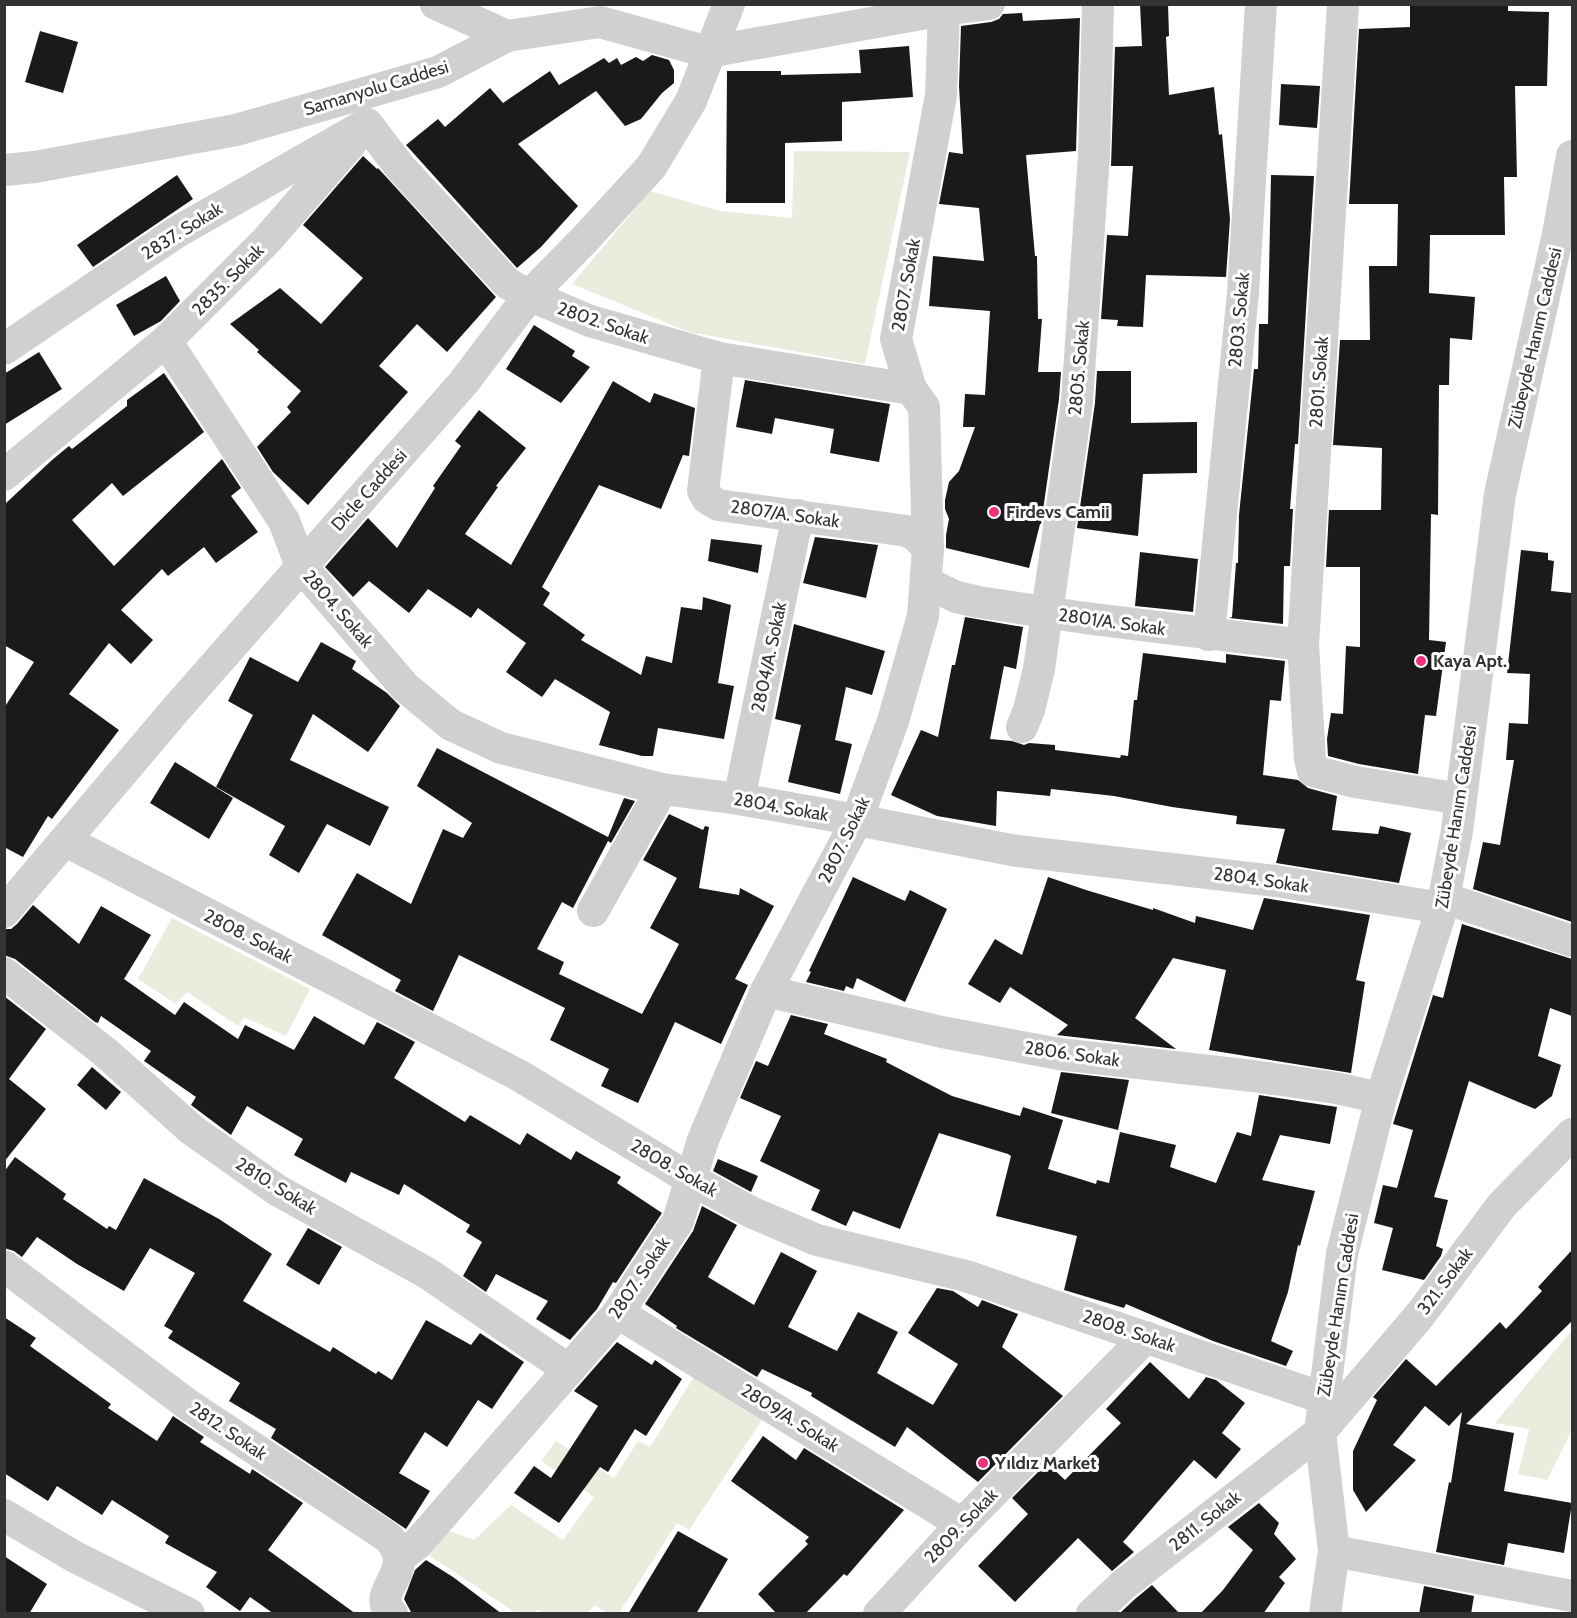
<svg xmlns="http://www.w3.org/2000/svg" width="1577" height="1618" font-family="Cabin,sans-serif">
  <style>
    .green { fill: #eaedde }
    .building { fill: #1a1a1a }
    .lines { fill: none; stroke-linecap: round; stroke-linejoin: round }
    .minor { stroke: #d0d0d0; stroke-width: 32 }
    .poi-dot { fill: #ee3078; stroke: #fff; stroke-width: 2 }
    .labels { text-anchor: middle; stroke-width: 6; stroke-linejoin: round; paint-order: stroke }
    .street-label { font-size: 18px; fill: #333; stroke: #fff }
    .poi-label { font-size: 18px; font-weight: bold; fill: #333; stroke: #fff; text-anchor: start }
  </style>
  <rect width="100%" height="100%" fill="#fff"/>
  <g class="green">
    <polygon points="794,151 910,152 865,364 689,332 572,284 650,191 720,211 792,218"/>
    <polygon points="172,918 310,989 286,1036 244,1017 238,1026 187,992 176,1004 138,979"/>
    <polygon points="1572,1330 1572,1430 1547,1480 1518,1474 1529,1429 1495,1423"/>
    <polygon points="697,1372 762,1420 689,1530 677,1523 619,1613 607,1613 595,1605 587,1613 543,1613 537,1610 534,1613 516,1613 427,1554 442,1528 474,1540 511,1505 563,1540 594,1497 541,1461 556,1441 614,1478 638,1441 650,1447"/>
  </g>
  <g class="building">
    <polygon points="1140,4 1168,4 1169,36 1166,37 1169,95 1214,87 1219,135 1222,134 1230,219 1226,277 1146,275 1143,327 1117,326 1118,320 1101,319 1107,235 1128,236 1133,166 1111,166 1115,47 1142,46"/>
    <polygon points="1410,4 1508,4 1508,11 1549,12 1547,86 1515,86 1517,177 1504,177 1505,235 1430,235 1429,293 1475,297 1472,340 1450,338 1449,385 1439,385 1438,515 1431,514 1429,640 1446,642 1436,716 1425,715 1418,774 1359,764 1328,756 1327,739 1331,713 1343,714 1346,646 1360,647 1360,567 1326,567 1329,510 1381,510 1382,448 1333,445 1340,340 1370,340 1369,266 1397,266 1398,204 1349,204 1359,29 1410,27"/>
    <polygon points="1022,13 1023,21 1080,18 1076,151 1026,155 1035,256 1037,256 1038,319 1042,319 1038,372 1061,372 1059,399 1041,524 1040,524 1029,568 946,548 946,535 949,519 945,509 945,500 949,482 959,471 975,427 963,427 965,394 985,395 990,311 929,306 933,256 984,261 979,208 939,204 949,152 963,154 959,86 961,26 991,22 999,19 1003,14"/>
    <polygon points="40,31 78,42 63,93 25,82"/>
    <polygon points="909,46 913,97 842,102 842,141 785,143 785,203 726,203 727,71 781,71 781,75 861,73 859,50"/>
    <polygon points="652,55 669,60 674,70 674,83 662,93 641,119 625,126 596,91 518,144 578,206 541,247 517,268 406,145 438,119 445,127 490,88 503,103 550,71 559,85 604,58 609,63 617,58 621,65 636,57 643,61"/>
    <polygon points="1281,84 1320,86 1317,128 1279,125"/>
    <polygon points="363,156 377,169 378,168 496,297 447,352 417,324 379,366 408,392 308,505 273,472 257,447 291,412 287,407 301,391 257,352 259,350 230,324 280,288 321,324 363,278 303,225"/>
    <polygon points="177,175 193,199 93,267 77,245"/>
    <polygon points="1271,175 1314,176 1298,444 1295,444 1290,509 1293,509 1290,566 1284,566 1283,624 1229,618 1232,617 1236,563 1238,563 1239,515 1254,369 1258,369 1259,324 1268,324"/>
    <polygon points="166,276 180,301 161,321 134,336 116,305"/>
    <polygon points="534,325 575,351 572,356 590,367 561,403 506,369"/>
    <polygon points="39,352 62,389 4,425 4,374"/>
    <polygon points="1097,371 1131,371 1131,423 1197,422 1197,473 1143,474 1138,536 1077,528 1095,403"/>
    <polygon points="164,373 204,432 123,496 112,483 72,520 114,566 222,459 241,488 231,496 258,532 216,563 204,547 168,576 162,569 121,610 153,640 131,664 109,643 69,694 119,730 52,819 48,816 23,857 4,847 4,708 34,662 4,645 4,505 52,460 69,446 72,449 127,406 127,400"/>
    <polygon points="745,380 890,404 879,462 830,453 834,429 775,418 772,434 736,427"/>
    <polygon points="613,381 650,403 654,393 695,408 689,456 683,455 661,509 599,485 542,587 550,593 543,605 585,635 581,640 641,675 646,656 672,663 681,607 702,610 703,597 731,605 718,683 734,686 724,739 658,728 653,756 642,756 599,745 610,712 555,679 542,697 506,672 526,643 478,608 471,618 428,589 409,613 369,581 353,597 325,567 368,518 397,548 435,488 433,486 461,446 455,441 479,410 526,448 496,486 498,487 465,534 511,565"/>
    <polygon points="815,537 878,545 866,598 803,583"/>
    <polygon points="711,539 762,545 758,573 708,561"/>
    <polygon points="1521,550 1548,553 1548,560 1554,561 1551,591 1572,593 1572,922 1473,889 1483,842 1500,845 1514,760 1506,760 1509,723 1528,724 1530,674 1507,673"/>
    <polygon points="1140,552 1198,559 1193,612 1135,606"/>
    <polygon points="965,617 1023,627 1016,669 1004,666 990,739 1012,741 1024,745 1029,743 1055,745 1055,750 1120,758 1121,755 1128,756 1134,700 1137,700 1143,653 1226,663 1226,654 1285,661 1281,701 1270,700 1263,775 1298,780 1308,788 1337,796 1332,830 1378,834 1380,826 1411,833 1399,883 1276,863 1285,829 1236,824 1237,816 1172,807 1114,796 1051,789 1050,796 997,791 996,826 937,816 891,795 921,730 938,737 952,665 955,665"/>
    <polygon points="794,624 885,651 872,695 846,687 835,740 852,744 840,794 788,782 801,725 775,719"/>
    <polygon points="321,642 356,661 352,669 387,693 400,706 368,752 313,714 290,760 389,807 370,846 327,824 299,873 269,855 285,826 216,787 253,715 228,701 250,657 298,682"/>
    <polygon points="437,748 608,837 624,798 635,801 611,843 608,841 573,908 562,902 537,949 564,962 559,974 642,1014 679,944 650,928 677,878 643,860 669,814 703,830 705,826 709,827 699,888 739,895 740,888 774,906 735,979 748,985 721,1044 675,1022 638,1103 601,1086 609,1069 550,1040 565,1008 459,955 433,1011 395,991 401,980 322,935 357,873 411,904 443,829 463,838 472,823 417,786"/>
    <polygon points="175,762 233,798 209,839 150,803"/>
    <polygon points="853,877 905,901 910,890 947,909 905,1002 857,978 853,989 846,986 844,991 806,982 811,972 809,971"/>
    <polygon points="1048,877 1086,890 1153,910 1153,908 1195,923 1196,916 1253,930 1264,898 1370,915 1356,980 1365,982 1351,1073 1209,1050 1226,970 1173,958 1135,1018 1176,1049 1057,1035 1068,1025 1010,987 1000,1003 968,984 995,939 1022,955"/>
    <polygon points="33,905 79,944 101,906 151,935 124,979 175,1015 184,1002 238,1039 245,1025 294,1050 314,1016 364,1045 377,1022 415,1042 394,1078 465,1122 470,1115 520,1145 527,1133 571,1160 576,1151 621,1177 617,1183 662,1213 616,1283 613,1282 597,1309 570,1340 536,1319 548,1301 496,1274 486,1292 463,1276 482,1242 466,1232 470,1225 404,1184 399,1195 351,1172 346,1183 294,1155 303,1139 247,1106 231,1135 191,1105 196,1097 144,1061 151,1051 101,1016 98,1023 95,1022 15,959 4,955 4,929 11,929 17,924"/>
    <polygon points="1462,924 1572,959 1572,1016 1550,1008 1538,1056 1561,1065 1552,1096 1535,1109 1469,1081 1434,1197 1448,1200 1436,1246 1443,1249 1441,1256 1424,1280 1382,1270 1393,1228 1374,1223 1383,1185 1397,1188 1413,1130 1393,1124 1433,995 1443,998"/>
    <polygon points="4,996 46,1029 9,1079 46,1109 4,1162"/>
    <polygon points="791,1015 828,1024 824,1034 887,1059 886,1062 952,1096 1020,1116 1023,1107 1063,1120 1048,1169 1096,1184 1097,1180 1109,1183 1120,1132 1176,1145 1170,1167 1216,1183 1237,1132 1251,1136 1259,1095 1337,1107 1330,1144 1280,1135 1262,1180 1315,1191 1300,1246 1298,1245 1288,1292 1271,1341 1293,1351 1286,1366 1213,1341 1126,1304 1124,1308 1064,1290 1077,1236 996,1216 1011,1156 1008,1154 939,1133 900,1229 853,1211 846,1226 811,1210 820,1190 760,1161 781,1116 740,1098 756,1061 768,1066"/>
    <polygon points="92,1067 121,1092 106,1110 77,1085"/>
    <polygon points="1061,1072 1129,1080 1118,1130 1051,1113"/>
    <polygon points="15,1157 66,1194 63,1199 107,1229 109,1226 116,1230 144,1178 219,1219 272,1254 243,1301 330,1352 333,1347 376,1374 378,1371 392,1380 426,1320 471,1345 480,1333 524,1362 492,1409 478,1400 447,1447 425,1432 399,1473 430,1491 406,1529 271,1438 276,1429 229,1401 240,1383 168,1338 173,1331 164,1326 195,1273 150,1248 124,1291 77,1264 37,1237 22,1257 14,1251 4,1248 4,1172"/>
    <polygon points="718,1159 758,1176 751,1192 713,1171"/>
    <polygon points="702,1206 737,1225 708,1277 754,1305 781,1252 817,1271 788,1327 837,1351 858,1312 898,1332 877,1373 933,1405 958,1364 908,1333 937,1288 953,1291 978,1307 982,1300 1018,1314 1002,1347 1063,1396 978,1482 907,1427 895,1447 811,1396 812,1393 762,1369 757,1377 676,1328 677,1326 645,1304 693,1231"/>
    <polygon points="308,1228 342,1247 319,1285 286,1265"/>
    <polygon points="1572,1250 1572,1321 1466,1424 1514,1433 1504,1491 1572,1503 1564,1553 1508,1543 1504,1565 1436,1552 1449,1482 1451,1483 1462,1412 1449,1426 1425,1406 1393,1445 1416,1460 1366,1512 1353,1490 1353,1451 1377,1400 1373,1397 1406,1359 1436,1386 1500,1322 1506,1329 1542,1291 1538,1287"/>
    <polygon points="4,1317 36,1338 30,1346 111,1404 108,1408 157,1441 173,1416 204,1437 200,1442 250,1474 252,1469 303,1503 268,1550 356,1614 274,1614 250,1597 240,1611 206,1587 217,1572 165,1543 169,1536 112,1500 102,1515 57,1486 48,1501 4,1473"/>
    <polygon points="617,1342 652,1365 655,1360 682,1379 646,1436 635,1429 608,1472 600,1467 559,1523 514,1493 534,1466 551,1478 598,1406 574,1391"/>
    <polygon points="1150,1362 1189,1399 1206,1377 1216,1380 1245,1403 1222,1433 1241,1449 1216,1479 1194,1460 1123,1542 1134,1552 1112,1571 1078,1538 1015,1602 978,1566 1028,1514 1012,1498 1047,1463 1065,1480 1121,1423 1106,1409"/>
    <polygon points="763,1436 796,1460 804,1448 904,1510 847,1576 844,1574 805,1614 777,1614 758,1594 808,1544 805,1541 809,1537 731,1481"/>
    <polygon points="1259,1503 1279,1523 1274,1534 1296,1559 1279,1577 1285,1583 1263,1614 1200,1614 1223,1590 1253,1550 1228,1527"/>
    <polygon points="678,1531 728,1559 696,1614 628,1614"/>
    <polygon points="4,1556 47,1584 29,1614 4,1614"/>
    <polygon points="426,1560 453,1577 502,1614 412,1614 404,1599 415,1570"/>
    <polygon points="1152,1585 1180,1614 1119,1614 1135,1599"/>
    <polygon points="1424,1586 1474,1596 1471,1614 1419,1614"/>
  </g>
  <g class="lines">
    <g class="minor">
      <polyline points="436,4 507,36"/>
      <polyline points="1343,4 1303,645 1310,759 1313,771 1355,782 1461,799"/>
      <polyline points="4,170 35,167 236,130 438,72 507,36 600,22 708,52 944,10 989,4"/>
      <polyline points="166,341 284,521 301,566 405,687 451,725 501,748 662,789 739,799 857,820 1017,851 1276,881 1442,908"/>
      <polyline points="4,349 177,232 367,124 400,167 507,283 524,293 590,321 719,358 911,389"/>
      <polyline points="719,358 703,491 707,498 718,505 907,531 916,536 928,549"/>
      <polyline points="4,475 166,341 267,240 351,143"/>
      <polyline points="926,582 956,597 979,602 1085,618 1303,645"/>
      <polyline points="1209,635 1243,293 1261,4"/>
      <polyline points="1022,727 1029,710 1039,669 1077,401 1094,155 1098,4"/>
      <polyline points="739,799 798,515"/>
      <polyline points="66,841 520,1076 692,1180 753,1213 817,1240 966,1276 1323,1398"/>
      <polyline points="1444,898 1572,941"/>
      <polyline points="593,911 662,789"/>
      <polyline points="4,912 177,708 464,382 529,296 586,238 651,167 691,101 729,4"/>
      <polyline points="4,973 105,1052 192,1130 277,1190 427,1273 569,1370"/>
      <polyline points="766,991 942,1032 1059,1054 1253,1076 1336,1088 1381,1098"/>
      <path d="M 4,1266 L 187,1404 L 389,1538 C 419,1574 368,1590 392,1614"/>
      <polyline points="618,1313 962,1524"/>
      <polyline points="4,1515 75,1557 189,1614"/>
      <polyline points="1334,1551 1572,1596"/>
      <polyline points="400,1557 418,1543 618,1313 678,1221 703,1140 766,991 857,820 893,721 923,616 928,549 924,407 911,389 896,339 941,95 944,10"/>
      <polyline points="879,1614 962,1524 1146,1337"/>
      <polyline points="1092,1614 1123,1585 1320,1432 1420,1315 1502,1205 1572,1134"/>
      <polyline points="1325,1614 1334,1551 1320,1432 1342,1254 1381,1098 1442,908 1457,831 1500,494 1558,234 1572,156"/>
    </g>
  </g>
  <g class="poi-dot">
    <circle cx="994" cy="512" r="6"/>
    <circle cx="1421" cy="661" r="6"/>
    <circle cx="983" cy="1463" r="6"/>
  </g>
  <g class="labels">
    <g class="street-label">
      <text transform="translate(376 88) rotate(-17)" y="6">Samanyolu Caddesi</text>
      <text transform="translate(182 231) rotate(-32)" y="6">2837. Sokak</text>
      <text transform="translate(228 280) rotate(-45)" y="6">2835. Sokak</text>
      <text transform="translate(906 285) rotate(-80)" y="6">2807. Sokak</text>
      <text transform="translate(1239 320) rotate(-85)" y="6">2803. Sokak</text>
      <text transform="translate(603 323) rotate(19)" y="6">2802. Sokak</text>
      <text transform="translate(1535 338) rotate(-77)" y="6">Zübeyde Hanım Caddesi</text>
      <text transform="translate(1079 368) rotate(-85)" y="6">2805. Sokak</text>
      <text transform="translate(1319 382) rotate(-86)" y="6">2801. Sokak</text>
      <text transform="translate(369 490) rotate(-48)" y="6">Dicle Caddesi</text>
      <text transform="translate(785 514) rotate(8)" y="6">2807/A. Sokak</text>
      <text transform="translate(338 609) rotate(49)" y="6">2804. Sokak</text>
      <text transform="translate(1112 622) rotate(8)" y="6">2801/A. Sokak</text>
      <text transform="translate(769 657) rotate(-78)" y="6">2804/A. Sokak</text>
      <text transform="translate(781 807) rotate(10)" y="6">2804. Sokak</text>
      <text transform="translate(1456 817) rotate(-81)" y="6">Zübeyde Hanım Caddesi</text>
      <text transform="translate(844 840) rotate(-64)" y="6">2807. Sokak</text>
      <text transform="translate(1261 880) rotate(8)" y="6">2804. Sokak</text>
      <text transform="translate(248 936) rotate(27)" y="6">2808. Sokak</text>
      <text transform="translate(1072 1054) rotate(8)" y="6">2806. Sokak</text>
      <text transform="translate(674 1168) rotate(30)" y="6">2808. Sokak</text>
      <text transform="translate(276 1186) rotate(32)" y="6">2810. Sokak</text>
      <text transform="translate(639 1278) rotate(-56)" y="6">2807. Sokak</text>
      <text transform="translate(1445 1281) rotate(-53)" y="6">321. Sokak</text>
      <text transform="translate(1338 1305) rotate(-81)" y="6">Zübeyde Hanım Caddesi</text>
      <text transform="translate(1129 1331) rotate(19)" y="6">2808. Sokak</text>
      <text transform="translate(790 1418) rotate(32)" y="6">2809/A. Sokak</text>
      <text transform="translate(228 1431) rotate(34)" y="6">2812. Sokak</text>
      <text transform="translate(1205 1521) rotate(-38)" y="6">2811. Sokak</text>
      <text transform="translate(961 1526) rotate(-46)" y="6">2809. Sokak</text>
    </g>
    <g class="poi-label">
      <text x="1006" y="518">Firdevs Camii</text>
      <text x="1433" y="667">Kaya Apt.</text>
      <text x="995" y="1469">Yıldız Market</text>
    </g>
  </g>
  <rect width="1577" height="1618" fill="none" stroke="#333333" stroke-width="12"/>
</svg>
